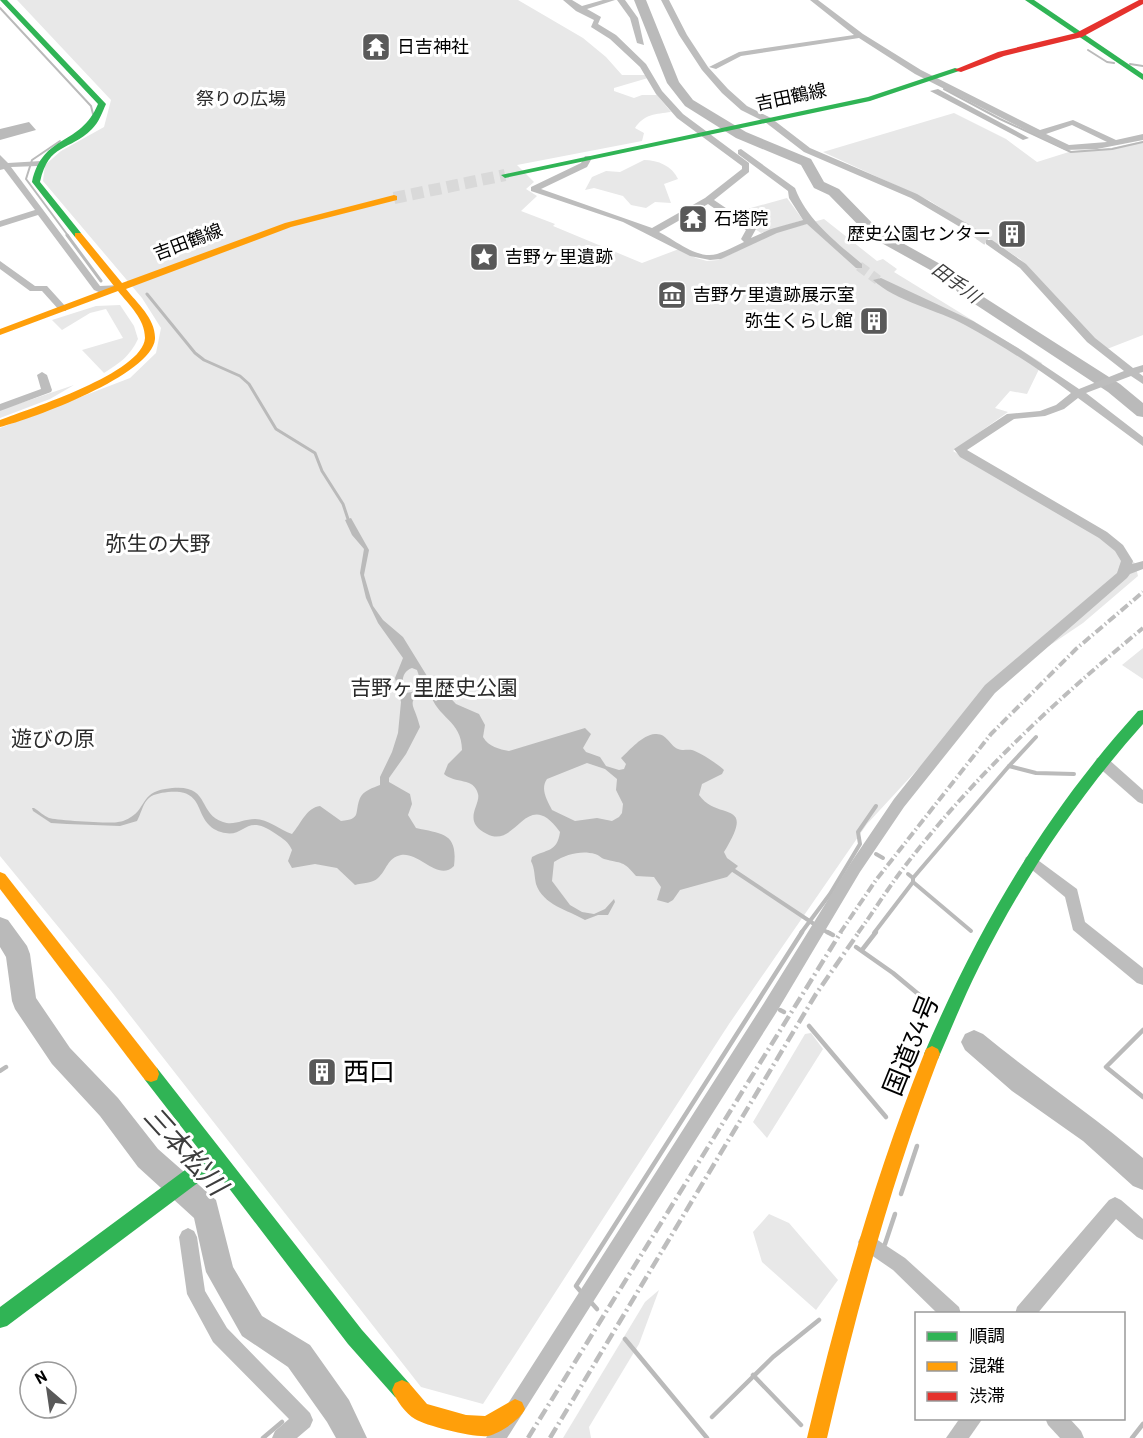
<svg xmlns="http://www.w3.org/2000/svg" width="1143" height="1438" font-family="Barlow,'Noto Sans JP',sans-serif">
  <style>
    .green { fill: #e8e8e8 }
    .water { fill: #bababa; fill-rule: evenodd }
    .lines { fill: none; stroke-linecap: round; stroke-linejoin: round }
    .stream-far3 { stroke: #bababa; stroke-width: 2 }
    .stream-far2 { stroke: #bababa; stroke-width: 3 }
    .stream-far1 { stroke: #bababa; stroke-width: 4 }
    .stream { stroke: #bababa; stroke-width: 4.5 }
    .river { fill: #bababa; fill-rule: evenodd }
    .street-tunnel-far1 { stroke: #d9d9d9; stroke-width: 8; stroke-dasharray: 8 4; stroke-linecap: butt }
    .street-tunnel { stroke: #d9d9d9; stroke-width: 10; stroke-dasharray: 10 5; stroke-linecap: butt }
    .secondary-tunnel { stroke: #d9d9d9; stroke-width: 12; stroke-dasharray: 12 6; stroke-linecap: butt }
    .street { fill: #bdbdbd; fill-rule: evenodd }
    .fast { fill: #30b455; fill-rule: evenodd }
    .slow { fill: #ff9f0a; fill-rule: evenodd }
    .jam { fill: #e5322d; fill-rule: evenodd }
    .rail-far1 { stroke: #bdbdbd; stroke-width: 4; stroke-dasharray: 9 3 1.5 3; stroke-linecap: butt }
    .rail { stroke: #bdbdbd; stroke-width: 4.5; stroke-dasharray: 12 4 2 4; stroke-linecap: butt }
    .labels { text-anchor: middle; stroke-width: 6; stroke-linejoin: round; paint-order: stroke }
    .far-poi-label { font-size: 18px; fill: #000; stroke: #fff; text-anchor: start }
    .far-street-label { font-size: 18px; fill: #000; stroke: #fff }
    .far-park-label { font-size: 18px; fill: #2c2c2c; stroke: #fff }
    .far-water-label { font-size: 18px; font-style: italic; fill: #3d3d3d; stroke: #fff }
    .park-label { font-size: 21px; fill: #2c2c2c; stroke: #fff }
    .near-street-label { font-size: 26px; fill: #000; stroke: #fff }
    .near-poi-label { font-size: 26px; fill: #000; stroke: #fff; text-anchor: start }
    .near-water-label { font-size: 27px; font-style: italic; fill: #3d3d3d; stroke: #fff }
  </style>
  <rect width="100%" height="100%" fill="#fff"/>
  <g class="green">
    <path d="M 17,0 L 518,0 L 583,38 L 606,57 L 622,75 L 647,75 L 648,78 L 614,88 L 614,91 L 634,98 L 642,95 L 657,95 L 671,112 C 656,114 644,114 635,128 L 644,133 L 642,141 L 517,165 L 534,182 L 526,189 L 537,196 L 521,211 L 555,224 L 553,226 L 642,263 L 679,249 L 696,258 L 707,261 L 718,260 L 777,232 L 824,219 L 877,261 L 883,259 L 897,269 L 894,272 L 1042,363 L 1027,394 L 1010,391 L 995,408 L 1008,412 L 953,451 L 1105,540 L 1135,563 L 1138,576 L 1083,623 L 1031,658 L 975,707 L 867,824 L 729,1024 L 483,1404 L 421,1387 L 111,991 L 0,856 L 0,428 L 130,378 L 156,353 L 161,328 L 142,298 L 43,181 L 45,165 L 61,151 L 104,127 L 111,100 Z"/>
    <polygon points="954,113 1006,139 1037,162 1072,151 1112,148 1143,141 1143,335 1107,349 1089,334 1020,259 930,201 823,152"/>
    <path d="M 644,160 C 658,160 672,166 678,179 L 664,184 L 671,203 L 655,202 L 646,208 L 631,205 L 623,196 L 594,188 L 585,190 L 592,177 L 606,171 L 620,172 Z"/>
    <polygon points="787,198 803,220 761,233 743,221 747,209"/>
    <path d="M 120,305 L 134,326 L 138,339 C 130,356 120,363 104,373 L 82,350 L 123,338 L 106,309 L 90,313 L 62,330 L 52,320 L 96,306 Z"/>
    <polygon points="74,385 50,399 0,418 0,410"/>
    <polygon points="1143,648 1143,679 1122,665"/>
    <polygon points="811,1033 823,1049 767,1138 753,1122 805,1034"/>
    <polygon points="769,1214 789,1223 838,1280 816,1310 762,1262 753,1232"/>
    <polygon points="659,1290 639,1344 589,1427 591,1438 563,1438 645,1302"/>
  </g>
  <g class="water">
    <polygon points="938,89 1029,138 1023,140 930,91"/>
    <polygon points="29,122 36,130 0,140 0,129"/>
    <path d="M 351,518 L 369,550 L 364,575 L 373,606 L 383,620 L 403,637 L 427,676 L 427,684 C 405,707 413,699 420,727 L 406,754 L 389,778 L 389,782 L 410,794 L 412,804 L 408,815 L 416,828 C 443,834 458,833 454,866 C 438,882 420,852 401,855 C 387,858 387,870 378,878 C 373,883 362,883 355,885 L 337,868 L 315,864 L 292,868 L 288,861 L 292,850 C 288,841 283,839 276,834 C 244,811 246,840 221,832 C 191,822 209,788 168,792 C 160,793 152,794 147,800 C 142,806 141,814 137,821 L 120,826 L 67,824 L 51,823 L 33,811 L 32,808 L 34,808 C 39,811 44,816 49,818 C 55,820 112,824 118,822 C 122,822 128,819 131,817 C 146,808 141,793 165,789 C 212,781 196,813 223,822 C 234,826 243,819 255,819 C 268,819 280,830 292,834 C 301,824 306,808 320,806 L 341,821 C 362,819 354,813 360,798 C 364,790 373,788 380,785 L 380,777 L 392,752 L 398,733 L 401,702 L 395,678 L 403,658 L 378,623 L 366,598 L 360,573 L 364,549 L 352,535 L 345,520 ZM 412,668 L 417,670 L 421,682 L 412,692 L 406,693 L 404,692 C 402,682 401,672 412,668 Z"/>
    <path d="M 438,685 L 456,704 L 479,714 L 485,725 L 483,737 C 489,747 499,749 509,751 L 585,728 L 591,734 L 583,748 L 586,752 L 600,757 L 606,766 L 619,770 L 624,769 L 626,764 L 621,758 C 630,750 642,735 655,734 C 667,733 669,745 678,749 C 683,751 687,749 692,750 C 699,752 718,764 724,770 L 722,774 L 702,784 L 699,795 C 718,822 757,798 724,852 L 727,858 L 738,866 L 727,877 L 680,890 L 673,900 L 668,903 L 657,900 L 661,887 L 654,877 L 636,876 C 623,860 622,864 604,859 C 601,858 599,855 595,854 C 582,850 566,854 554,862 L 552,881 L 570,905 L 582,912 L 594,914 L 605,909 L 614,899 L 615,902 L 608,915 L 598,915 L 585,920 C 568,910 543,905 536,884 C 534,875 535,869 531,861 L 532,857 C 546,849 557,853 560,832 C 526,785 517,850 487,834 C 461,821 481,805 478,794 C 474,777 455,784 444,774 L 448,764 L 462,750 C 462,720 436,718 430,692 L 434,686 ZM 587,763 L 605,769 L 617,779 L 616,790 L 623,804 L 622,813 L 619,817 L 612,821 L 597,818 L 575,821 L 552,810 C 547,800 540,789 547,779 Z"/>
  </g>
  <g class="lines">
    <g class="stream-far3">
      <polyline points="0,8 91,106 93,114"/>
      <polyline points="1088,50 1107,62 1114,63"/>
      <polyline points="1130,64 1143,66"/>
      <polyline points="944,89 1000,119 1071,152 1112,149 1143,142"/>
      <polyline points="60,141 32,160 26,179 69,237"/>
    </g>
    <g class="stream-far2">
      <polyline points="67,235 101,281"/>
      <polyline points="147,294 195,353 204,360 240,376 249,384 276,429 315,453 322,471 343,504 348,519"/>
    </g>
    <g class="stream-far1">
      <polyline points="1009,766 1036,737"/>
      <polyline points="876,854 883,858"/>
      <polyline points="733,870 814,924"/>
      <polyline points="908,874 913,878 913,882 971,931"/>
      <polyline points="913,878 1009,766 1036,773 1074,774"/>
      <polyline points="825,931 830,933"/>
      <polyline points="801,933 830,894 860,844 858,832 876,806"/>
      <polyline points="874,933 913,882"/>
    </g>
    <g class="stream">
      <polyline points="827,932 833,935"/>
      <polyline points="856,947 893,973 929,1003"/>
      <polyline points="862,950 876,932"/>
      <polyline points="780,1010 784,1012"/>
      <polyline points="809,1026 886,1117"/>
      <polyline points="1143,1030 1106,1067 1143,1097"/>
      <polyline points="0,1071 6,1067"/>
      <polyline points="901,1194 917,1146"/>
      <polyline points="885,1244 895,1214"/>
      <polyline points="582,1293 576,1286 802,932"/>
      <polyline points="589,1300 597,1309"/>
      <polyline points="625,1339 707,1438"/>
      <polyline points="753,1375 801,1425"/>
      <polyline points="712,1417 773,1357 819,1320"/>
      <polyline points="263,1438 282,1422"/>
      <polyline points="1132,1438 1143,1424"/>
    </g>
    <g class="river">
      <polygon points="634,0 646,0 679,82 693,100 746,132 811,159 824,182 839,189 879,230 960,275 968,287 1120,384 1143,403 1143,417 1137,416 1108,392 958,293 950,281 869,236 829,195 814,188 801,165 736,138 685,106 667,83"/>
      <polygon points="0,917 8,920 27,946 30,954 36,998 70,1048 118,1098 158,1149 216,1200 233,1267 262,1316 310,1345 349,1400 367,1438 336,1438 327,1422 288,1367 242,1336 206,1272 194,1218 138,1167 100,1116 52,1064 15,1009 12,1001 6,957 0,947"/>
      <path d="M 974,1030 L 983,1034 C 1035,1077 1091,1114 1143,1158 L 1143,1190 L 1133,1186 L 1083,1141 L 1012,1091 L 965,1050 L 961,1042 L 965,1034 Z"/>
    </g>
    <polyline class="street-tunnel-far1" points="963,225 981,237"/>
    <g class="street-tunnel">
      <polyline points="979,235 989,242"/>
      <polyline points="859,266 878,280"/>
    </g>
    <polyline class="secondary-tunnel" points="394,198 505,175"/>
    <g class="street">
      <path d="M 563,0 L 572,0 L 582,6 L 603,0 L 615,0 L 587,9 L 601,17 L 598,24 L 616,35 L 646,64 L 662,91 L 683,114 L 749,163 L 749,172 L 714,200 L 754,227 L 756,229 L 751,238 L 771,229 L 803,220 L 789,198 L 788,191 L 738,154 L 738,150 L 741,149 L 795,188 C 807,220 836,242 862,264 L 862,268 L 856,268 L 807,224 L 777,233 L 721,259 L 710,260 L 690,256 L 623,222 L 531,191 L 531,187 L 581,163 L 585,156 L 591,156 L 592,158 L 587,167 L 541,189 L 652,228 L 705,198 L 742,169 L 742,166 L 677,118 L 656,94 L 640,67 L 610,39 L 591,27 L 594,20 L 576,11 ZM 708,204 L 746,230 L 741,239 L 744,242 C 735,246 726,251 717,254 C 698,260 675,240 659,232 Z"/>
      <polygon points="617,0 625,0 638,18 644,45 637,43 630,18"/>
      <polygon points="661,0 669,0 687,35 708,67 728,89 747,106 771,118 810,148 917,194 966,223 966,227 960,227 911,198 804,152 765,122 741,110 722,93 702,70 679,35"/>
      <path d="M 810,0 L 818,0 L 863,34 L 921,70 L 1040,130 L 1073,120 L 1116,140 L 1143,134 L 1143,140 L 1097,149 L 1065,150 L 915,74 L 859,38 L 741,56 L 716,69 L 709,67 L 739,52 L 854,35 ZM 1072,125 L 1107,142 L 1069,145 L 1046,134 Z"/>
      <polygon points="0,155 8,163 41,161 42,163 38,166 11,167 100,286 121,285 121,289 101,293 94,290 38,215 0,227 0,221 35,210 4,169 0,170"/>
      <path d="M 986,240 L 992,240 L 1026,264 L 1095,338 L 1133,368 L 1143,365 L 1143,372 L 1139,373 L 1143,376 L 1143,384 L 1131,376 L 1086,393 L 1143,437 L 1143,446 L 1078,398 L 1064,409 L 1045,416 L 1014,419 L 967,450 L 1107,532 L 1123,545 L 1133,561 L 1132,564 L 1143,561 L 1143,569 L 1130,574 L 1127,578 L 995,693 L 904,807 L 860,872 L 776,1013 L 507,1438 L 486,1438 L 764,1003 L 850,864 L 894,799 L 985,685 L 1117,573 L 1121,561 L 1115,551 L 1099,538 L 960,457 L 954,449 L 1007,414 L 1040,411 L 1056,405 L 1071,393 C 1037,368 1002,345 965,325 C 938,310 895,301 873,280 L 881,278 L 973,321 L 1018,348 L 1079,389 L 1124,371 L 1087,342 L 1020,268 L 986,244 Z"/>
      <polygon points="0,261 35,286 47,286 66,307 66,311 60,311 42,291 30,291 0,269"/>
      <polygon points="42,372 47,375 52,390 51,392 0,411 0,404 41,389 37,375"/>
      <polygon points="1102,757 1107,758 1143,790 1143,804 1138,802 1097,766 1095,762 1097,758"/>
      <polygon points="1031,855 1077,889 1085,922 1143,968 1143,985 1137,983 1073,930 1065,897 1026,865 1024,861 1026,857"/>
      <polygon points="1115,1197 1121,1200 1143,1219 1143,1240 1137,1237 1116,1219 1037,1314 1015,1314 1017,1307 1109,1200"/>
      <polygon points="188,1228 194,1231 197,1237 205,1291 227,1328 310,1413 313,1420 310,1427 297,1438 272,1438 275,1431 289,1419 213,1342 187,1294 179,1237 182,1231"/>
      <polygon points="867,1233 905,1258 959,1307 961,1314 938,1314 893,1270 861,1248 858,1242 861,1236"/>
      <polygon points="960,1418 983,1418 969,1438 946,1438"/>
      <polygon points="1045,1418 1069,1418 1081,1431 1084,1438 1060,1438 1048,1425"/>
    </g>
    <g class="fast">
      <path d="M 0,0 L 7,0 L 106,104 C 102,113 99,122 92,129 C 69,152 49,142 40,182 L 81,233 L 81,237 L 75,237 L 32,182 C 43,133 80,147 98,104 Z"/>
      <polygon points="1025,0 1034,0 1143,74 1143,80"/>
      <polygon points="955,68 962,70 870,101 505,178 501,175 868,97"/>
      <path d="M 1143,710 L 1143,724 C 1077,798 1023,879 979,967 C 964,997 951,1029 938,1059 L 932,1062 L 926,1059 L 924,1054 C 979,926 1044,815 1138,711 Z"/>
      <polygon points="151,1066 157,1068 362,1330 409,1383 412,1390 409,1397 402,1400 395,1397 348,1344 215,1170 7,1326 0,1328 0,1307 204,1156 145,1080 143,1074 145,1068"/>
    </g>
    <g class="slow">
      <path d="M 394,195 L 397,196 L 397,200 L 291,227 L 126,289 C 137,303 156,319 155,339 C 152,375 32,419 0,427 L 0,420 C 29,409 143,373 145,338 C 145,319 129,305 118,291 L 0,335 L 0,329 L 114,286 L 75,237 L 75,233 L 81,233 L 122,283 L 285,223 Z"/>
      <polygon points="0,872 5,874 157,1068 159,1074 157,1080 151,1082 145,1080 0,889"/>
      <path d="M 932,1046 L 938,1049 L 940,1054 C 892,1179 857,1307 827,1438 L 807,1438 C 838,1307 874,1179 924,1054 L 926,1049 Z"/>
      <path d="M 402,1380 L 409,1383 L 427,1404 L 466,1415 L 485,1416 L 515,1399 L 522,1402 L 525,1409 C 520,1420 500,1433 488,1436 C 475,1438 426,1426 415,1419 C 406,1414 396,1400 392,1390 L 395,1383 Z"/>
    </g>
    <polygon class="jam" points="1139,0 1143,0 1143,4 1082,37 1004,56 961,72 954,70 998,52 1076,33"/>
    <g class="rail-far1">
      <polyline points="840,933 876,880 991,734 1076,649 1143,592"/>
      <path d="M 858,933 C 874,911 888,888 905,866 C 974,776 1056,700 1143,628"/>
    </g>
    <g class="rail">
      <polyline points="528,1438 841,932"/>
      <polyline points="550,1438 816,994 859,932"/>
    </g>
  </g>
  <defs>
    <g id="temple-square" transform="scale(1.5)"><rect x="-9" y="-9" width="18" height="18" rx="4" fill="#595959" stroke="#fff"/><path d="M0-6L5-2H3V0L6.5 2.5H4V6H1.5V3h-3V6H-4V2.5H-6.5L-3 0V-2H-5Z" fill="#fff"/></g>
    <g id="building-square" transform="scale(1.5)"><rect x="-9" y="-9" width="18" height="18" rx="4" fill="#595959" stroke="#fff"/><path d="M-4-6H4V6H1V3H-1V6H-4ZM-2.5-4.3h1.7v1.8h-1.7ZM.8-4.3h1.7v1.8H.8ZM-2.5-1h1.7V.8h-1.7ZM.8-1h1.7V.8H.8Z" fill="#fff"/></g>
    <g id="sight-square" transform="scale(1.5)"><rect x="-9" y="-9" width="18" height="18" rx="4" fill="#595959" stroke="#fff"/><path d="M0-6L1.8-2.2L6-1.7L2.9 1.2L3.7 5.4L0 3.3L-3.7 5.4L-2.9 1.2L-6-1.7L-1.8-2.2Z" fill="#fff"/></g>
    <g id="museum-square" transform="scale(1.5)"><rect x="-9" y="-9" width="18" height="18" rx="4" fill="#595959" stroke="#fff"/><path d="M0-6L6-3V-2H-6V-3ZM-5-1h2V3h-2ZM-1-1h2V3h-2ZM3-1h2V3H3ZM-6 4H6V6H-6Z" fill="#fff"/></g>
  </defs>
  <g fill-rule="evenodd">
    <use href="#temple-square" x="376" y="47"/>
    <use href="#temple-square" x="693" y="219"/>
    <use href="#building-square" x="1012" y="234"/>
    <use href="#sight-square" x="484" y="257"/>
    <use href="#museum-square" x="672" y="295"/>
    <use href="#building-square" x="874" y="321"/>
    <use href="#building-square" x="322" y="1072"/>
  </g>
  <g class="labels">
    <g class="far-poi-label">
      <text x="397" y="53">日吉神社</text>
      <text x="714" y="225">石塔院</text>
      <text x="991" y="240" text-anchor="end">歴史公園センター</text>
      <text x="505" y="263">吉野ヶ里遺跡</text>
      <text x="693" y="301">吉野ケ里遺跡展示室</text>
      <text x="853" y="327" text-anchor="end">弥生くらし館</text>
    </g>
    <g class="far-street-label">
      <text transform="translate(791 97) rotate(-12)" y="6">吉田鶴線</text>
      <text transform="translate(188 242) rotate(-21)" y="6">吉田鶴線</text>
    </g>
    <g class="far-park-label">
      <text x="241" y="105">祭りの広場</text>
    </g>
    <g class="far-water-label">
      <text transform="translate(956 283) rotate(36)" y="6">田手川</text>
    </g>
    <g class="park-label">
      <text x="158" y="551">弥生の大野</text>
      <text x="434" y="695">吉野ヶ里歴史公園</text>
      <text x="53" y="746">遊びの原</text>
    </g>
    <g class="near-street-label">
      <text transform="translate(911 1045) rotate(-68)" y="9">国道34号</text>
    </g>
    <g class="near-poi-label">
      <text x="343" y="1081">西口</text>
    </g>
    <g class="near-water-label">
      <text transform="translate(185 1151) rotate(48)" y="9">三本松川</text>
    </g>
  </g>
  <rect x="915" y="1312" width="210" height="108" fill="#ffffff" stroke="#999999" stroke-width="1.5"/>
  <rect x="927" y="1332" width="30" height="9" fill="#30b455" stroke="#999999" stroke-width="1.5"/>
  <text x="969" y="1342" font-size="18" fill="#000000">順調</text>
  <rect x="927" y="1362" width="30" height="9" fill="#ff9f0a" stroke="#999999" stroke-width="1.5"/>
  <text x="969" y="1372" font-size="18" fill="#000000">混雑</text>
  <rect x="927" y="1392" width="30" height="9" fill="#e5322d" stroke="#999999" stroke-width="1.5"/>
  <text x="969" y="1402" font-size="18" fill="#000000">渋滞</text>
  <g transform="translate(48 1390) rotate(331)"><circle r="28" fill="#ffffff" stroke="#999999" stroke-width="1.5"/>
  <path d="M0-4.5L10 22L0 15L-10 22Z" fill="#595959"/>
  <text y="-9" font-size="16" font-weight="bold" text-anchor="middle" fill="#000000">N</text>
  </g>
</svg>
